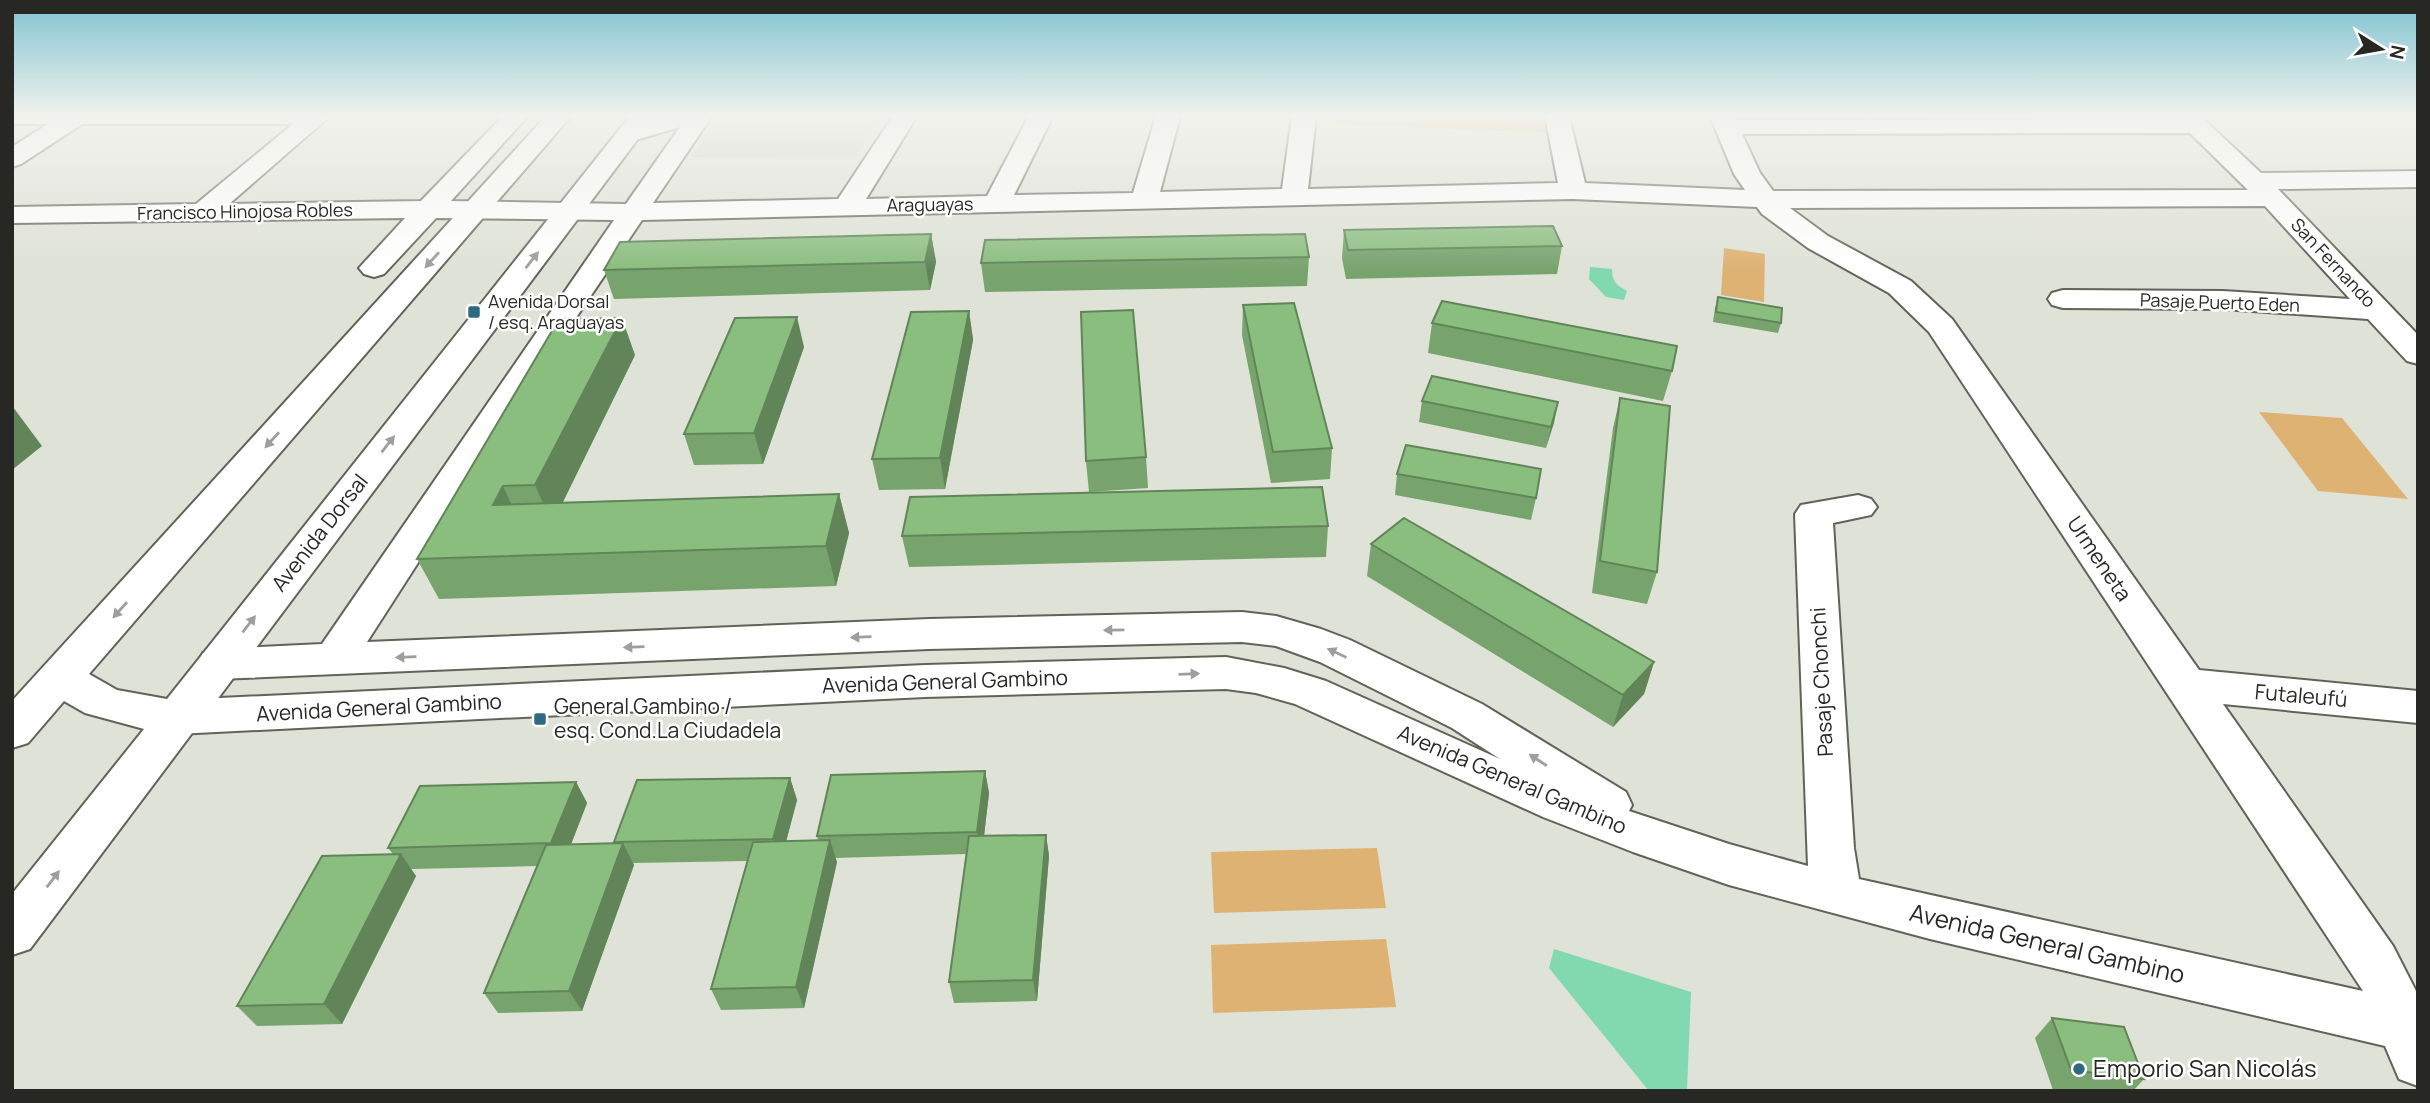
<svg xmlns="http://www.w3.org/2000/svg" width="2430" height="1103" font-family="Manrope,sans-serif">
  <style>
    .built { fill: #d3d8c5 }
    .green { fill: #ddb272 }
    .water { fill: #83d9af }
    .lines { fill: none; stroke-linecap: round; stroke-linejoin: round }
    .minor-casing { stroke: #616359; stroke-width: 4 }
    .major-casing { stroke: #616359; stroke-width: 4 }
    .minor { fill: #fff; fill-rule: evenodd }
    .major { fill: #fff; fill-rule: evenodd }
    .wall { fill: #77a36d }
    .shaded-wall { fill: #618559 }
    .building { fill: #8abe7f; stroke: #618559; stroke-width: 2 }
    .oneway { fill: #9e9e9c }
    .poi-dot { fill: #2d6a81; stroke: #fff; stroke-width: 2.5 }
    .labels { text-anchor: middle; stroke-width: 5; stroke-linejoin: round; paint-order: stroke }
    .far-street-label { font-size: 18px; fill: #272824; stroke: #fff }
    .far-poi-label { font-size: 18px; fill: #272824; stroke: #fff; text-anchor: start }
    .street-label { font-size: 21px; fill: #272824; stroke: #fff }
    .poi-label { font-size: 21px; fill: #272824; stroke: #fff; text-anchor: start }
    .near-street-label { font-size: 24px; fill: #272824; stroke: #fff }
    .near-poi-label { font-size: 24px; fill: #272824; stroke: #fff; text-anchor: start }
  </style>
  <rect width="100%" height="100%" fill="#dfe2d6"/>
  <polygon class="built" points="718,116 881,116 855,158 691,157"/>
  <g class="green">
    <polygon points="1336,116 1549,116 1552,133 1336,124"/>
    <polygon points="1724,248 1765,254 1764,302 1721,295"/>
    <polygon points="2259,412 2342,418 2408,499 2318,491"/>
    <polygon points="1377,848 1386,908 1214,913 1211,852"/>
    <polygon points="1386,939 1396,1007 1213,1013 1211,945"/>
  </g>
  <g class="water">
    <path d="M 1590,267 L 1612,269 C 1612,281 1616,285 1627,291 L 1624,300 L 1606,297 L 1589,279 Z"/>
    <polygon points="1554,949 1691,992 1687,1091 1649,1091 1549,968"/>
  </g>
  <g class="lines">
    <g class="minor-casing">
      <path id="minor" d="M 12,116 L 330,116 L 229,204 L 421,201 L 503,116 L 528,116 L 451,201 L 626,204 L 680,127 L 629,142 L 620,139 L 616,134 L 620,129 L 664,116 L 712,116 L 653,203 L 838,199 L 893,116 L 917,116 L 866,199 L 987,196 L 1029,116 L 1053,116 L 1014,195 L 1133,193 L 1156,116 L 1180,116 L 1160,192 L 1282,189 L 1292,116 L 1316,116 L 1308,189 L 1558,183 L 1545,116 L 1569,116 L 1585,183 L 1745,190 L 1734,174 L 1710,116 L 1734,116 L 1736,120 L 2176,119 L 2174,116 L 2200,116 L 2261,173 L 2418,171 L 2418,187 L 2278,189 L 2418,335 L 2418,364 L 2407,361 L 2368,319 L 2223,309 L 2063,308 L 2052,305 L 2048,299 L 2052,293 L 2063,290 L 2223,291 L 2350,299 L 2265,206 L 1790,208 L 1828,236 L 1911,281 L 1952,319 L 2199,670 L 2418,691 L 2418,723 L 2223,704 L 2393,946 L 2418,995 L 2418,1086 L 2399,1079 L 2385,1046 L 1930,939 L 1729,885 L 1633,852 L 1543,817 L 1295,704 L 1256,693 L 1226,689 L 925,697 L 177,734 L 161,729 L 155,717 L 161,705 L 177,700 L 925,665 L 1226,657 L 1284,668 L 1326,681 L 1500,759 L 1452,728 L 1320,662 L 1276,646 L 1242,642 L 929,649 L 218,679 L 203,675 L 197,664 L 203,653 L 218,649 L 322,644 L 614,220 L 436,218 L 384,274 L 374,277 L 364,274 L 359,268 L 405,218 L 12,223 L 12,207 L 196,204 L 293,124 L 82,124 L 21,164 L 12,167 L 12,147 L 48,124 L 12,124 ZM 2190,133 L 2248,190 L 1773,191 L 1760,173 L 1742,134 ZM 1573,199 L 1757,207 L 1762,214 L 1808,248 L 1889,293 L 1929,332 L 2363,991 L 1859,879 L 1854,848 L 1833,523 L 1871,515 L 1877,507 L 1871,499 L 1858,495 L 1801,505 L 1795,514 L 1808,866 L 1729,844 L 1629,811 L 1632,805 L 1626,792 L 1482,704 L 1350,640 L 1321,629 L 1276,616 L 1242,612 L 929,619 L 367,642 L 567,331 L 642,220 Z"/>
    </g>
    <g class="major-casing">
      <polygon id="major" points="546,116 571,116 89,674 117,690 167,699 630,116 655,116 30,949 12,955 12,894 144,729 85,713 64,701 28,743 12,748 12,701"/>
    </g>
    <use href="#minor" class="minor"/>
    <use href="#major" class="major"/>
  </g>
  <g class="wall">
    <polygon points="1344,230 1562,246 1557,274 1346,279 1342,258"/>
    <polygon points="931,234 936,262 930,290 614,299 604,270"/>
    <polygon points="1309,257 1307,286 985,292 981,263"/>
    <polygon points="1718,297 1781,323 1778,333 1713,322 1715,308"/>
    <polygon points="1243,305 1332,448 1330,479 1271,483 1242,335"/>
    <polygon points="969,311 973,340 945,489 879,490 872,459"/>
    <polygon points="1432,323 1672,371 1663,401 1428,353"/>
    <polygon points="804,347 763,464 694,465 684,434"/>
    <polygon points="635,355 563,502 839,494 849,533 836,586 439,599 417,559"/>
    <polygon points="1620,398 1657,572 1647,604 1592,593 1613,428"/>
    <polygon points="1422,401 1558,402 1546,448 1419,422"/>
    <polygon points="1146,457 1148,488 1089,492 1086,461"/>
    <polygon points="1397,474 1536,498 1531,520 1395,495"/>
    <polygon points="1328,526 1326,557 909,567 902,536"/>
    <polygon points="1371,544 1654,662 1644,694 1613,727 1367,576"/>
    <polygon points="985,771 989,793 984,836 1046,835 1049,856 1037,1001 954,1003 949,982 966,854 835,858 837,862 804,1008 721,1010 711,989 747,861 633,863 634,865 582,1011 498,1013 484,993 537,866 411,869 416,876 342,1024 257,1026 237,1006 393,854 388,848 576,782 587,803 571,844 615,844 614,842 790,778 797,800 786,841 818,841 817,836"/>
    <polygon points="2052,1018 2144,1079 2133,1091 2053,1090 2035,1038"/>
  </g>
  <g class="shaded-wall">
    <polygon points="931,234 936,262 930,290 925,262"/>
    <polygon points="969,311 973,340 945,489 940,458"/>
    <polygon points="797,317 804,347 763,464 754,433"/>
    <polygon points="622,318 635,355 552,524 535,485"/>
    <polygon points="1558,402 1554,423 1546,448 1551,427"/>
    <polygon points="13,407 42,446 12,470 12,408"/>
    <polygon points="503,486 521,526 493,505"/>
    <polygon points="839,494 849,533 836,586 826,546"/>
    <polygon points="1654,662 1644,694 1613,727 1623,695"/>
    <polygon points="985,771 989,793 982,853 977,832"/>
    <polygon points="790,778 797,800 781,861 773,839"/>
    <polygon points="576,782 587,803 563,865 551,843"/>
    <polygon points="1046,835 1049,856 1037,1001 1033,980"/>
    <polygon points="830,840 837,862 804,1008 796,987"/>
    <polygon points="623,843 634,865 582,1011 569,991"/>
    <polygon points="401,854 416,876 342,1024 324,1004"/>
  </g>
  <g class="building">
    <polygon points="1553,226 1562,246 1348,250 1344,230"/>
    <polygon points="931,234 925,262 604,270 620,242"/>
    <polygon points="1305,234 1309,257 981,263 985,240"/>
    <polygon points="1718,297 1782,308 1781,323 1716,312"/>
    <polygon points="1442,301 1677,346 1672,371 1432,323"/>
    <polygon points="1294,303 1332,448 1273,452 1243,305"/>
    <polygon points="1133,310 1146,457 1086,461 1081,312"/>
    <polygon points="969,311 940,458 872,459 911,312"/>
    <polygon points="797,317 754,433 684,434 735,318"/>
    <polygon points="622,318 535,485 503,486 493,505 839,494 826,546 417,559 559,319"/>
    <polygon points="1432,376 1558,402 1551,427 1422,401"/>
    <polygon points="1620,398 1670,406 1657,572 1600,561"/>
    <polygon points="1406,445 1541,469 1536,498 1397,474"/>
    <polygon points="1322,487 1328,526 902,536 910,497"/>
    <polygon points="1404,518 1654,662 1623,695 1371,544"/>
    <polygon points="985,771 977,832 817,836 831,775"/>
    <polygon points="790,778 773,839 614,842 637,780"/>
    <polygon points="576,782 551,843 388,848 420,786"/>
    <polygon points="1046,835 1033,980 949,982 969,836"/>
    <polygon points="830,840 796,987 711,989 753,842"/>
    <polygon points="623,843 569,991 484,993 546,845"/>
    <polygon points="401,854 324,1004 237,1006 322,856"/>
    <polygon points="2052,1018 2124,1027 2144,1079 2071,1070"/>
  </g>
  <defs><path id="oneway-solid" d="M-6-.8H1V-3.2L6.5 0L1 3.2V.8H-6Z" transform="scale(1.75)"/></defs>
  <g class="oneway">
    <use href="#oneway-solid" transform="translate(432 260) rotate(132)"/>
    <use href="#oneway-solid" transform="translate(532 260) rotate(-52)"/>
    <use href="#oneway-solid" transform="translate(272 440) rotate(132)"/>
    <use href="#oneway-solid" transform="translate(388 444) rotate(-52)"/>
    <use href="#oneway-solid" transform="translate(120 610) rotate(132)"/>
    <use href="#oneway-solid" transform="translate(249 624) rotate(-52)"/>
    <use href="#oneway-solid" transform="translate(1114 630) rotate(179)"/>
    <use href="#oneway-solid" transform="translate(861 637) rotate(178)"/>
    <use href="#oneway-solid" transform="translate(634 647) rotate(178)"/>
    <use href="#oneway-solid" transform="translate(1337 653) rotate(-155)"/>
    <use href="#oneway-solid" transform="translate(406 657) rotate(178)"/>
    <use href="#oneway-solid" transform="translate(1189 674) rotate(-2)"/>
    <use href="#oneway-solid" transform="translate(1538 760) rotate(-147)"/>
    <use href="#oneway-solid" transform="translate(53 879) rotate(-53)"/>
  </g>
  <linearGradient id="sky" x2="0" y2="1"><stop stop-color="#7fc3d1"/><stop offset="0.43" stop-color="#f1f2ed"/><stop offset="1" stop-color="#f1f2ed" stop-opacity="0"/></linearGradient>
  <rect width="2430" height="270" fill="url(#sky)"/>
  <g class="poi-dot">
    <rect x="467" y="305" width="14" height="14" rx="3.5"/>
    <rect x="533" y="712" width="14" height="14" rx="3.5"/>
    <circle cx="2079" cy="1069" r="7"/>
  </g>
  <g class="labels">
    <g class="far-street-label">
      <text transform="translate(930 205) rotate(-1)" y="6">Araguayas</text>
      <text transform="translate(245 212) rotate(-1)" y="6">Francisco Hinojosa Robles</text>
      <text transform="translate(2333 263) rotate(47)" y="6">San Fernando</text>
      <text transform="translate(2220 303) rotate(2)" y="6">Pasaje Puerto Eden</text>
    </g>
    <g class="far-poi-label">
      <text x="488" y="308">Avenida Dorsal<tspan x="488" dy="21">/ esq. Araguayas</tspan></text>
    </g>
    <g class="street-label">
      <text transform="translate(320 533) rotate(-52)" y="7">Avenida Dorsal</text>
      <text transform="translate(2099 559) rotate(56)" y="7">Urmeneta</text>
      <text transform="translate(945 682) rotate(-2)" y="7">Avenida General Gambino</text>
      <text transform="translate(1822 682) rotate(-93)" y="7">Pasaje Chonchi</text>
      <text transform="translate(2301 696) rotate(5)" y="7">Futaleufú</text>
      <text transform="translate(379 708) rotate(-3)" y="7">Avenida General Gambino</text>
      <text transform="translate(1512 780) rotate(23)" y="7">Avenida General Gambino</text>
    </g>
    <g class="poi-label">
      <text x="554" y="714">General Gambino /<tspan x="554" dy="24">esq. Cond.La Ciudadela</tspan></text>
    </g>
    <g class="near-street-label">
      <text transform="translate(2047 944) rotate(13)" y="8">Avenida General Gambino</text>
    </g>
    <g class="near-poi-label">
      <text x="2093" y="1077">Emporio San Nicolás</text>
    </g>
  </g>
  <rect width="2430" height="1103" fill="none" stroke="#272824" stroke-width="28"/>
  <g transform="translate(2381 49) rotate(101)" stroke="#ffffff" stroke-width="5" paint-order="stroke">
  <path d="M0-5L12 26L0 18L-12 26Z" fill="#272824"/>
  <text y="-10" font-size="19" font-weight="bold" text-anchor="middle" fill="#272824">N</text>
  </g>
</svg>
